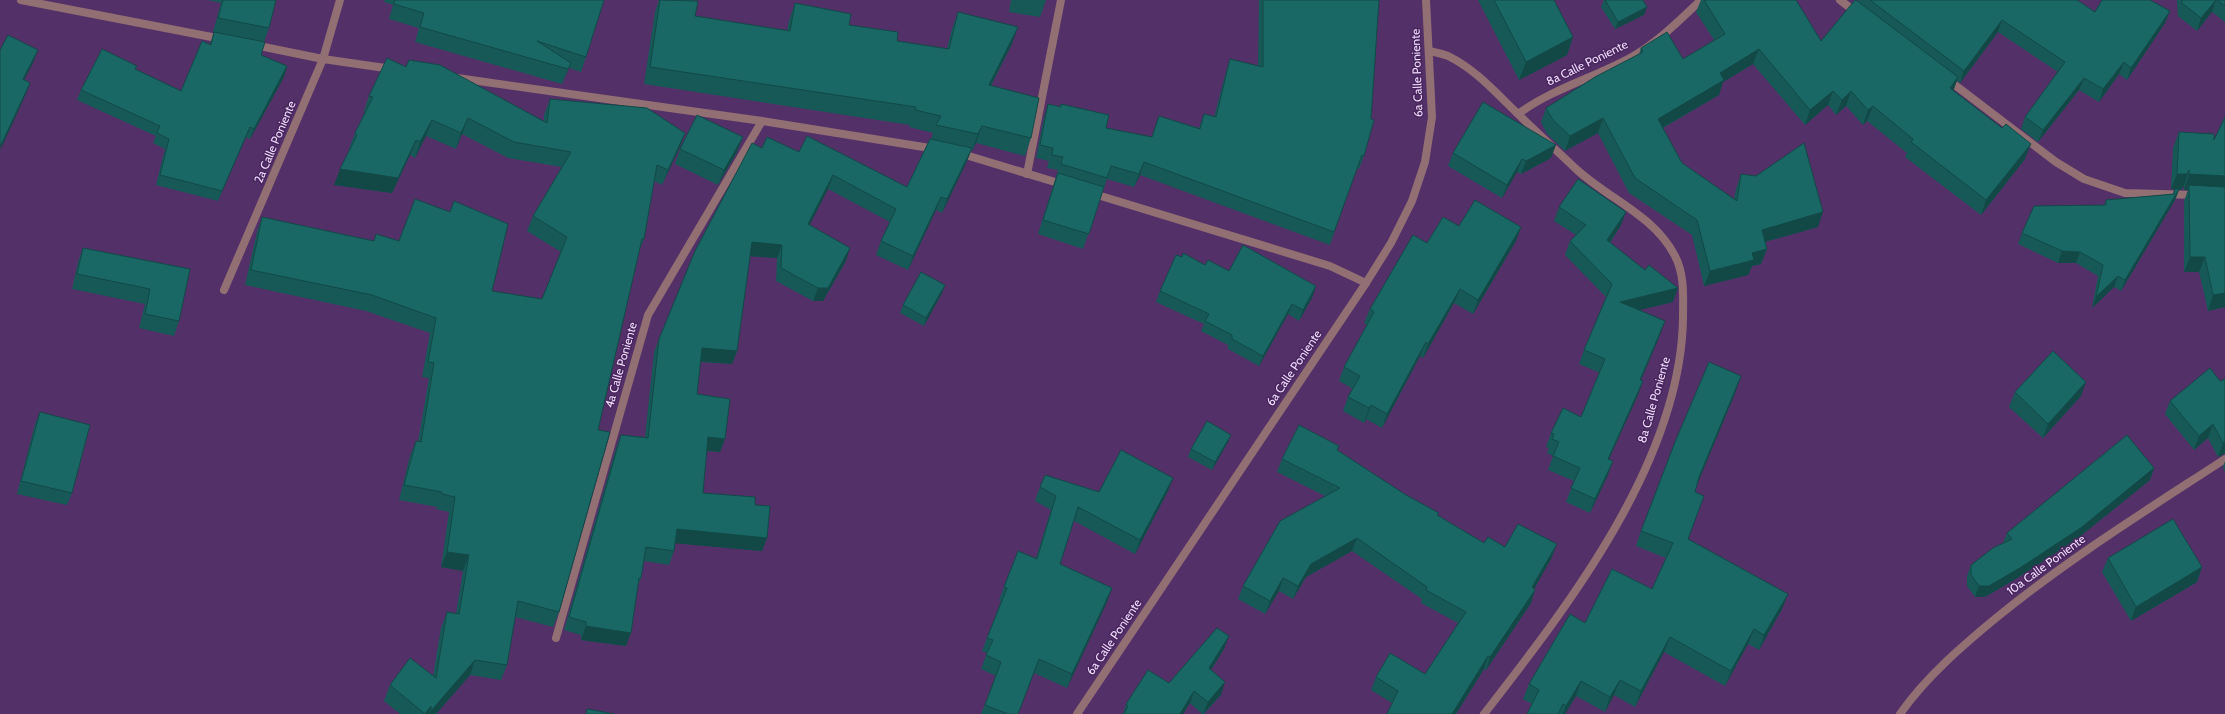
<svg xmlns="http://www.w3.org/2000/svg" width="2225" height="714" font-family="Cabin,sans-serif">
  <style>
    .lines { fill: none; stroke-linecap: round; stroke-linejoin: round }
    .minor { stroke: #926f72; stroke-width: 8 }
    .tertiary { stroke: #926f72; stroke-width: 8 }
    .wall { fill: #165957 }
    .shaded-wall { fill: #124947 }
    .building { fill: #196865; stroke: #124947 }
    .labels { text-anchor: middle; stroke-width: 3; stroke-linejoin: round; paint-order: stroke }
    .street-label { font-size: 12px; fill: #f1ddff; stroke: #49265d }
  </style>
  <rect width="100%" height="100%" fill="#543069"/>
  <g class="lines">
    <g class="minor">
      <polyline points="21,0 222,39"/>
      <polyline points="1840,0 1857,13"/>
      <polyline points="254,45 323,59 392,69"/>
      <path d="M 1430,51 C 1436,53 1444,54 1450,57 C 1476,70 1496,93 1517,113 C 1536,132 1556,150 1575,168 C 1608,199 1654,215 1675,256 C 1685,275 1683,298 1683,318 C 1681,461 1568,606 1484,714"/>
      <polyline points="457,78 762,121 936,149"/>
      <polyline points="1947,79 2056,162 2084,179 2125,193 2196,195"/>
      <path d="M 1518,114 C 1552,89 1593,78 1630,58 C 1657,43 1679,21 1701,0"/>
      <polyline points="959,153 1065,185"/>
      <polyline points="1027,174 1061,0"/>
      <polyline points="1091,193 1330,266 1366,283"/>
      <polyline points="224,290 323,59 340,0"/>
      <polyline points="556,638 648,315 762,121"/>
      <path d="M 1900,714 C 1926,677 1962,646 1996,618 C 2068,559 2147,510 2225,459"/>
    </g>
    <polyline class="tertiary" points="1077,714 1366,283 1391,243 1412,201 1425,162 1432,117 1426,0"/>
  </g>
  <g class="wall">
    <polygon points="208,0 276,0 269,28 264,42 213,32 221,3"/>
    <polygon points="385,0 604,0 586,57 581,72 569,68 562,84 415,42 419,28 389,19 393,5 384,2"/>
    <polygon points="659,0 694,0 695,16 787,31 789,21 795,3 849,25 897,41 947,49 952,29 958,12 1012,44 991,86 1031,138 1025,156 976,143 972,151 971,151 967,161 942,213 936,210 908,270 876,255 881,241 890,222 828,189 809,225 846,261 823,301 813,301 776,281 777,258 750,256 737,351 732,364 700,362 697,394 725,439 720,452 706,451 703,493 755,505 767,538 762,551 675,543 674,551 669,565 644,561 641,578 638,585 626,646 581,640 581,635 564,630 616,448 621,435 645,437 654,352 659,339 762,148 799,152 907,187 931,139 933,133 909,127 910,125 644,84 655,12"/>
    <polygon points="1011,0 1046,0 1040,17 1009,12"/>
    <polygon points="1259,0 1379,0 1364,156 1359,169 1357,168 1330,245 1140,175 1134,187 1107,179 1083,249 1038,234 1058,170 1047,168 1049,161 1036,158 1044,117 1048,104 1060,107 1061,104 1106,128 1152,137 1159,116 1199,128 1204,114 1214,117 1226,72 1230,59 1258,66"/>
    <polygon points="1478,0 1554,0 1573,37 1567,55 1519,80"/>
    <polygon points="1604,0 1643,0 1644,15 1615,29 1601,7"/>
    <polygon points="1701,0 1796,0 1821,41 1858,2 1859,0 2077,0 2095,12 2170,11 2165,23 2127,80 2119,74 2099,102 2079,90 2038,142 2021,129 2025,117 2058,72 1998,32 1960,83 1957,81 1953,90 2025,159 1981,215 1905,157 1907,153 1867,121 1863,125 1846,106 1836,115 1828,105 1805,125 1753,64 1723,82 1719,95 1663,128 1682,163 1734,199 1736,189 1741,174 1818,227 1765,242 1767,249 1761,264 1752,266 1748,275 1704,286 1692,235 1629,193 1598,133 1565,151 1547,134 1541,122 1546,108 1639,54 1641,48 1683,59 1714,40 1696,12"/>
    <polygon points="2177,0 2225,0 2225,22 2212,12 2197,31 2178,16"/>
    <polygon points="214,32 261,55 287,66 284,77 250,139 246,137 218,201 156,185 165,149 153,143 156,136 77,100 81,90 135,69 181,91 210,44"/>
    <polygon points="406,67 544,121 544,115 550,99 685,133 679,149 662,185 654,181 644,239 639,251 598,430 559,612 553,627 515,617 507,665 501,680 470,675 436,714 400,714 384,701 390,685 433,676 441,628 447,612 456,614 463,571 441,567 449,512 436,509 437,507 399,500 410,456 416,441 418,442 429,378 422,377 430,333 366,311 245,285 257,232 262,217 492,291 542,299 561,252 527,231 533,216 562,167 508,158 462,134 456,149 426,136 415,158 410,155 392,193 334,185 350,149 349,149 355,133 365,112 364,111 369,96"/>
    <polygon points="2225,117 2225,307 2208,311 2199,272 2184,272 2184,201 2188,190 2184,190 2184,186 2181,190 2179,190 2175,200 2121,291 2114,287 2092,308 2098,276 2076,263 2058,263 2018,244 2022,233 2104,205 2106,200 2173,194 2174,189 2171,189 2173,148 2179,132 2214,140"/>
    <polygon points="680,149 737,152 718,185 675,164"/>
    <polygon points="1453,153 1551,158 1521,174 1517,172 1502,198 1448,166"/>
    <polygon points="1559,207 1626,212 1621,225 1610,243 1673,302 1639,310 1660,335 1641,380 1638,395 1609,459 1608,475 1590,513 1566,502 1574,481 1548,470 1553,456 1547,453 1549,448 1546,447 1551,433 1581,417 1600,373 1579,364 1584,350 1606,297 1565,255 1570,241 1576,235 1554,221"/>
    <polygon points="1459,226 1521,227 1516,241 1473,314 1454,303 1423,358 1420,356 1382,428 1366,419 1364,423 1343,411 1348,397 1353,389 1339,381 1344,367 1367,325 1364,323 1370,309 1427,243"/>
    <polygon points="83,248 190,269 179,321 174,336 139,328 145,304 72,289 78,262"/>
    <polygon points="1182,257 1205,265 1229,271 1313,296 1299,321 1288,314 1259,366 1228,349 1228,345 1201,331 1204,324 1156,302 1160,291"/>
    <polygon points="945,285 942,293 924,326 900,313 903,305"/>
    <polygon points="2225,379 2225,454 2224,454 2218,457 2208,438 2194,450 2165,414 2170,401"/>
    <polygon points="1736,391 1698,482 1695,492 1688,539 1788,594 1782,609 1759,650 1748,644 1725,686 1664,652 1635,707 1614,695 1605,712 1576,696 1565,714 1527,714 1532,704 1523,699 1529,684 1585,623 1652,589 1666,558 1636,546 1641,531"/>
    <polygon points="2015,392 2081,396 2043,438 2009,407"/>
    <polygon points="40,412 72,493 67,505 17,494 35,424"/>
    <polygon points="1228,442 1212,470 1188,457 1191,449"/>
    <polygon points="1338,451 1437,516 1484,543 1552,557 1534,589 1535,590 1531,603 1486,670 1484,669 1456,714 1387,714 1392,703 1371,690 1376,677 1425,674 1458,623 1421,603 1422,599 1352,551 1306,577 1293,599 1279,591 1265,614 1238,599 1243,586 1325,496 1277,472 1282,459"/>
    <polygon points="2225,461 2225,472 2223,467"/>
    <polygon points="2154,468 2150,480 2078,538 2019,577 1985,597 1975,597 1967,586 1967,576 1971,565 2003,543 2007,533"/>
    <polygon points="1173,478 1168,491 1135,554 1074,521 1060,564 1112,588 1107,602 1067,688 1034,673 1018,714 981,714 996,676 981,669 987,653 982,651 1001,601 999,600 1018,551 1036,558 1051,510 1035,501 1040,487 1099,492"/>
    <polygon points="2108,558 2202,567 2197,582 2131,621 2102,572"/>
    <polygon points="1224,649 1211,670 1221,695 1204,714 1202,714 1190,703 1183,714 1123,714 1126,704 1169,683"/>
  </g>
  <g class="shaded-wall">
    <polygon points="2216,0 2212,12 2197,31 2201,18"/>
    <polygon points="1647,7 1644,15 1615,29 1618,22"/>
    <polygon points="2170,11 2165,23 2127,80 2131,68"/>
    <polygon points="2002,20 1998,32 1960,83 1964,71"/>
    <polygon points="1018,27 1012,44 982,102 989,85"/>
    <polygon points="1573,37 1567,55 1519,80 1526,62"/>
    <polygon points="1759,49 1753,64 1723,82 1719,95 1653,133 1658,119 1720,73"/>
    <polygon points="38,50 34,61 19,90 23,79"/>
    <polygon points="2124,62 2119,74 2099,102 2103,89"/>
    <polygon points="571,63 562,84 568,69"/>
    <polygon points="287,66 284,77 250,139 254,129"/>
    <polygon points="1958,77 1953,92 1950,88"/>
    <polygon points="2084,78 2079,90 2038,142 2043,130"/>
    <polygon points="30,83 26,94 0,151 1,145"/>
    <polygon points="1833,91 1828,105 1805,125 1810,110"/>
    <polygon points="1851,91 1846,106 1836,115 1842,100"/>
    <polygon points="1873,106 1867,121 1863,125 1868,110"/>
    <polygon points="468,118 462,134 456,149 461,133"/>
    <polygon points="1603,118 1598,133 1565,151 1570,136"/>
    <polygon points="432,120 426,136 415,158 420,142"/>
    <polygon points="982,126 976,143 972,151 978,134"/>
    <polygon points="250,127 246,137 218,201 222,191"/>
    <polygon points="685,133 679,149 662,185 668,170"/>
    <polygon points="743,137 737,152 718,185 724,170"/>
    <polygon points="416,140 410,155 392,193 334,185 340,169"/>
    <polygon points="2031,144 2025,159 1981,215 1986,200"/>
    <polygon points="1556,145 1551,158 1521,174 1526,161"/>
    <polygon points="972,148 967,161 942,213 947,199"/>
    <polygon points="1522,159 1517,172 1502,198 1507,185"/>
    <polygon points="1144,162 1140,175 1134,187 1139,174"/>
    <polygon points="2189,170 2184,186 2181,190 2179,190 2175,200 2121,291 2125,280 2179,190 2171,189 2177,174"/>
    <polygon points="2189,174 2225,176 2225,192 2189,185 2188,190 2184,190"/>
    <polygon points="833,175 828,189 803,238 808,224"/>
    <polygon points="941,197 936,210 908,270 913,256"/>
    <polygon points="1626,212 1621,225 1602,254 1607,240"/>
    <polygon points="1823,212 1818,227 1757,244 1762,230"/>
    <polygon points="1521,227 1516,241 1473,314 1478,300"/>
    <polygon points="752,242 782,245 777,258 747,256"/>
    <polygon points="850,248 846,261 823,301 813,301 818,288"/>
    <polygon points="1767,249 1761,264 1752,266 1748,275 1704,286 1710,271 1752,253"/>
    <polygon points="2062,251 2080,252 2076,263 2058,263"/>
    <polygon points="2190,257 2205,257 2199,272 2184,272"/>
    <polygon points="2118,276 2114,287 2092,308 2096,297"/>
    <polygon points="945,285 942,293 924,326 926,318"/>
    <polygon points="1316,286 1313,296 1299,321 1303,310"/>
    <polygon points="1678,288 1673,302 1615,316 1620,302"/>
    <polygon points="1460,289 1454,303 1423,358 1428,344"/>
    <polygon points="2225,293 2225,307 2208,311 2213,295"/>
    <polygon points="1292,304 1288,314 1259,366 1263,356"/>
    <polygon points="1665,321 1660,335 1635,394 1640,380"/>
    <polygon points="1426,342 1420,356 1382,428 1387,414"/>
    <polygon points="702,348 737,351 732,364 697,361"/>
    <polygon points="1741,376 1736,391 1694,492 1699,477"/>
    <polygon points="1643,381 1638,395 1603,472 1608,459"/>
    <polygon points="2086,382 2081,396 2043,438 2048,424"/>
    <polygon points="1371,405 1366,419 1364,423 1369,408"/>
    <polygon points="2213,424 2208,438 2194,450 2199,436"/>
    <polygon points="1231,435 1228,442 1212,470 1215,462"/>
    <polygon points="708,437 725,439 720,452 703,450"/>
    <polygon points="2225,442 2225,452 2224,454 2218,457 2223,443"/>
    <polygon points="1613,461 1608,475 1590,513 1595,499"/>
    <polygon points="2154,468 2150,480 2078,538 2019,577 1985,597 1975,597 1979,586"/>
    <polygon points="1173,478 1168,491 1135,554 1140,540"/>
    <polygon points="677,529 767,538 762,551 672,543"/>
    <polygon points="1357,538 1352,551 1306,577 1293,599 1298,586 1311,564"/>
    <polygon points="1557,544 1552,557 1528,600 1532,587"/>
    <polygon points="447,552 469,555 463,571 441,567"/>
    <polygon points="2202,567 2197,582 2131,621 2136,607"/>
    <polygon points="1283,578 1279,591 1265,614 1270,601"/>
    <polygon points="1112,588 1107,602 1067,688 1072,674"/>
    <polygon points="1535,590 1531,603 1486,670 1490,657"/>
    <polygon points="1788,594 1782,609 1759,650 1764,635"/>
    <polygon points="586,626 631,633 626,646 581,640"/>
    <polygon points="1754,629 1748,644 1725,686 1731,671"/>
    <polygon points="1229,636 1224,649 1204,681 1209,668"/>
    <polygon points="1670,637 1664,652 1635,707 1641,691"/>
    <polygon points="1488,656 1484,669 1456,714 1452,714"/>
    <polygon points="475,660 470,675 436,714 429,714 431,711"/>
    <polygon points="1620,680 1614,695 1605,712 1610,697"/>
    <polygon points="1581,681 1576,696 1565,714 1563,714 1566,706"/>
    <polygon points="1225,682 1221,695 1203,714 1208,702"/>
    <polygon points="1194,691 1190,703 1183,714 1180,714"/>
    <polygon points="431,706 429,714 425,714"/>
  </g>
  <g class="building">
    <polygon points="223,0 276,0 269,28 218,18"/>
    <polygon points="395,0 604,0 586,57 537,41 571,63 568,69 420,27 424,13 394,4"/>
    <polygon points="660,0 698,1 695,16 790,31 795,3 851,14 849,25 898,32 897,41 949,49 958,12 1018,27 989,85 1039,98 1031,138 982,126 978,134 936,125 941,116 915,110 916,107 650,67"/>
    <polygon points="1263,0 1379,0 1371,119 1374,120 1364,156 1362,155 1334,232 1144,162 1139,174 1111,166 1107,178 1061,164 1063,157 1052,155 1053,148 1040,145 1048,104 1061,107 1061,104 1109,115 1106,128 1152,137 1159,116 1200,129 1204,114 1216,117 1230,59 1263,67"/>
    <polygon points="1494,0 1554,0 1573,37 1526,62"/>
    <polygon points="1605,0 1643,0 1647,7 1618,22"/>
    <polygon points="1704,0 1796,0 1821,41 1855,0 1856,0 1958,77 1950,88 2002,128 2006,124 2031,144 1986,200 1911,142 1913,139 1873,106 1868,110 1851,91 1842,100 1833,91 1810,110 1759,49 1720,73 1724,80 1658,119 1682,163 1737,201 1741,174 1756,176 1804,143 1823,212 1762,230 1767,249 1752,253 1754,260 1710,271 1697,220 1635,178 1603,118 1570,136 1553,120 1546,108 1595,77 1643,52 1641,48 1667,32 1683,59 1725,34"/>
    <polygon points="1870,0 2077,0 2095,12 2102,0 2150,0 2170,11 2131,68 2124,62 2103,89 2084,78 2043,130 2025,117 2065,62 2002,20 1964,71"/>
    <polygon points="2182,0 2216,0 2201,18 2182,3"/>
    <polygon points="2217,0 2225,0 2225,6"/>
    <polygon points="214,32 265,42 261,55 287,66 254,129 250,127 222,191 160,175 169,139 157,133 160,126 81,90 102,49 137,66 135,69 181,91 202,41 211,45"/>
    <polygon points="8,35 38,50 23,79 30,83 1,145 0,145 0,50"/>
    <polygon points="387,58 406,67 409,60 440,65 547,123 550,99 647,108 685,133 668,170 657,165 644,239 642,239 598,430 610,432 559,612 518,601 507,665 475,660 431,711 431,706 425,714 390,685 410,658 436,678 447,612 459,614 469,555 447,552 455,497 442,494 442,492 404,485 416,441 421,442 434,363 428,362 436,318 372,295 251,270 262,217 374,241 376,234 399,241 415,199 450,212 454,201 508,224 492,291 542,299 567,237 533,216 571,152 514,142 468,118 461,133 432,120 420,142 416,140 398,178 340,169 357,135 355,133 373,97 369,96"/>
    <polygon points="1483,102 1556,145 1526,161 1522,159 1507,185 1453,153"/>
    <polygon points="697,115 743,137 724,170 680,149"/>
    <polygon points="2225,117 2225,176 2189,174 2189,170 2187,174 2177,174 2179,132 2214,134 2214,140"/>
    <polygon points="807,136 907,187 930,139 972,148 947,199 941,197 913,256 881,241 896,209 833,175 808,224 850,248 828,288 818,288 781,268 782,245 752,242 737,351 702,348 697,394 730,399 725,439 708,437 703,493 755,497 755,505 770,506 767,538 677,529 674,551 646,547 641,578 639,578 631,633 586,626 586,622 569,617 621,435 648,438 659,339 695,251 752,143 762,148 767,137 799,152"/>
    <polygon points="1058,173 1104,187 1089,234 1043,220"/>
    <polygon points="1578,179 1626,212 1607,240 1645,270 1649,265 1678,288 1620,302 1665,321 1640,380 1643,381 1608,459 1613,461 1595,499 1571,488 1580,468 1553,456 1559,442 1552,439 1554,434 1551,433 1563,408 1581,417 1605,359 1584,350 1612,284 1570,241 1586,225 1559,207"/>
    <polygon points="2189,185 2225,187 2225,293 2213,295 2205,257 2190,257"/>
    <polygon points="2175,189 2179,189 2125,280 2118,276 2096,297 2103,265 2080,252 2062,251 2022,233 2034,206 2106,205 2106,200 2174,194"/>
    <polygon points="1475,200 1521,227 1478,300 1460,289 1428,344 1426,342 1387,414 1371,405 1369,408 1348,397 1360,376 1344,367 1374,312 1370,309 1413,235 1427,243 1443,217 1459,226"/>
    <polygon points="1243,245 1316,286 1303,310 1292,304 1263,356 1232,339 1232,335 1205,321 1209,314 1160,291 1176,255 1182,257 1183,253 1205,265 1208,260 1229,271"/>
    <polygon points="83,248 190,269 179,321 145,314 150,289 77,274"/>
    <polygon points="921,272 945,285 926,318 903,305"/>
    <polygon points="2053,351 2086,382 2048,424 2015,392"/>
    <polygon points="1709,362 1741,376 1699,477 1695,492 1704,496 1688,539 1788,594 1764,635 1754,629 1731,671 1670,637 1641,691 1620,680 1610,697 1581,681 1566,706 1563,704 1558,714 1527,714 1539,690 1529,684 1570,614 1585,623 1612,569 1652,589 1673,543 1641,531 1675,442"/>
    <polygon points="2210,368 2220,381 2225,379 2225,442 2223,443 2213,424 2199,436 2170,401"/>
    <polygon points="40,412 90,425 72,493 21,481"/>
    <polygon points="1207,421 1231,435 1215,462 1191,449"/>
    <polygon points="1299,425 1339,446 1337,450 1406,495 1439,513 1437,515 1484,543 1488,537 1505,547 1518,524 1557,544 1532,587 1535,590 1490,657 1488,656 1452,714 1387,714 1398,691 1376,677 1390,653 1425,674 1466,612 1426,590 1427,587 1357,538 1311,564 1298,586 1283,578 1270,601 1243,586 1280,521 1340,488 1282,459"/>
    <polygon points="2127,435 2154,468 2082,527 2023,566 1989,586 1979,586 1971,575 1971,565 1993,548 2012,539 2007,533"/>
    <polygon points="1121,450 1173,478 1140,540 1078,507 1060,564 1112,588 1072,674 1039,659 1018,714 1008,714 985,705 1001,662 986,655 993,640 987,638 1007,588 1004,587 1018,551 1037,559 1056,496 1040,487 1045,475 1099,492"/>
    <polygon points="2173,519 2202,567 2136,607 2108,558"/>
    <polygon points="1217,628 1229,636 1209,668 1225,682 1208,702 1194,691 1180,714 1124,714 1128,706 1126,704 1148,670 1169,683"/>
    <polygon points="587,709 615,714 586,714"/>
  </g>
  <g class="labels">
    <g class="street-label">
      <text transform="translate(1587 63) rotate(-26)" y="4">8a Calle Poniente</text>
      <text transform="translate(1417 73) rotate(-92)" y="4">6a Calle Poniente</text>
      <text transform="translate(275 142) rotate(-67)" y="4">2a Calle Poniente</text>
      <text transform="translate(621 365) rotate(-74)" y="4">4a Calle Poniente</text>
      <text transform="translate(1294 368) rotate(-56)" y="4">6a Calle Poniente</text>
      <text transform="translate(1654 400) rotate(-74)" y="4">8a Calle Poniente</text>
      <text transform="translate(2046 565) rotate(-36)" y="4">10a Calle Poniente</text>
      <text transform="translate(1114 637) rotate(-56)" y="4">6a Calle Poniente</text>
    </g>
  </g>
</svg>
